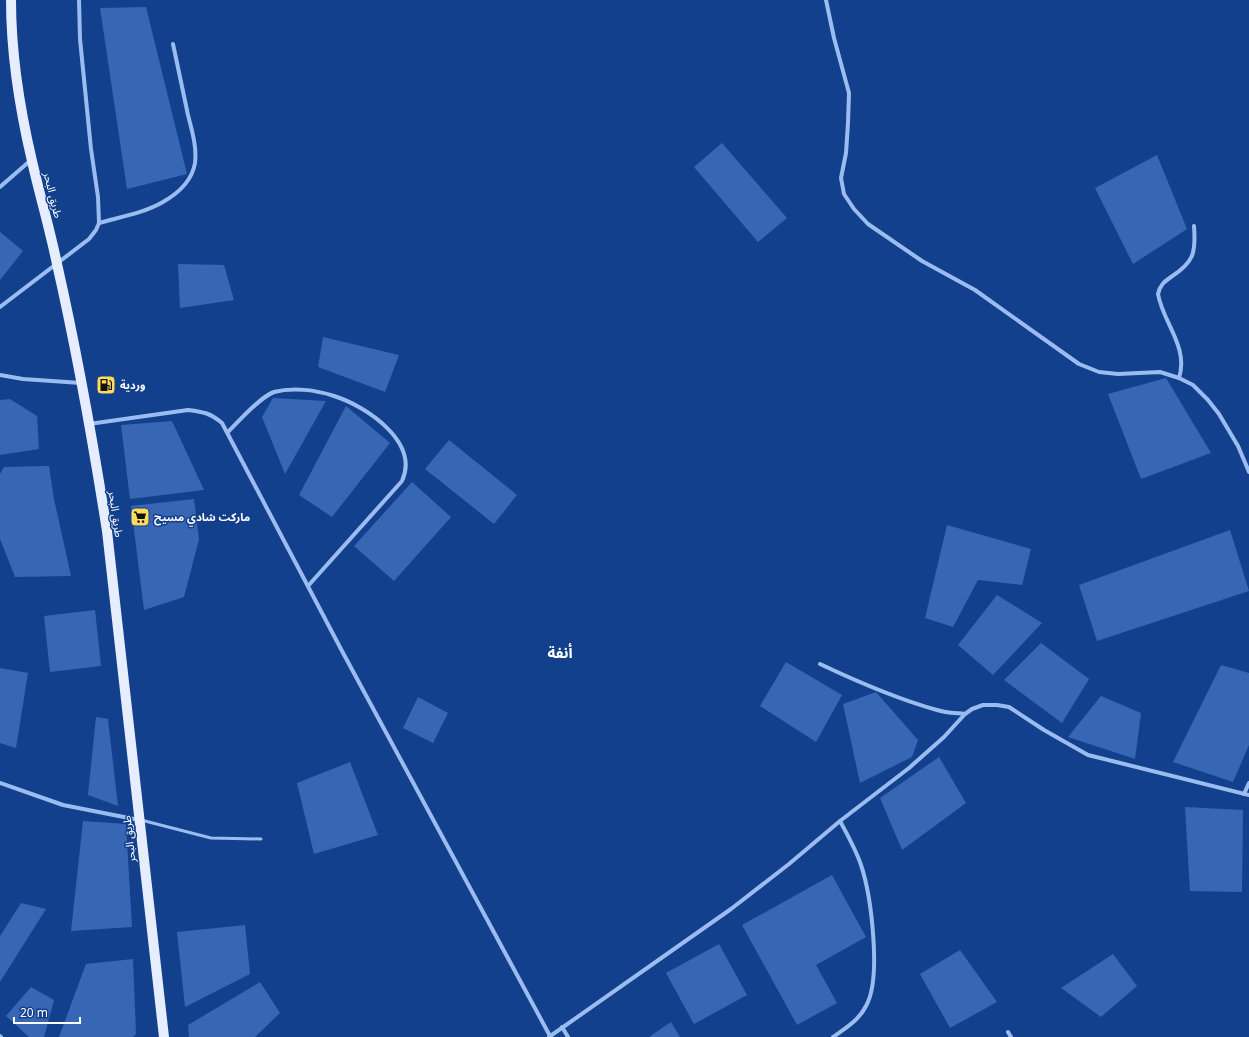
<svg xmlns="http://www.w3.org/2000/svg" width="1249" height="1037" font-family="'Noto Sans','Noto Sans Arabic',sans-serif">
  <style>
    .building { fill: #3666b4 }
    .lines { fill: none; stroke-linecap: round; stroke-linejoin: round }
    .service { stroke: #9bbcf1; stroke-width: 3 }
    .minor { stroke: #9bbcf1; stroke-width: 4 }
    .primary { stroke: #e5edff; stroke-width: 10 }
    .labels { text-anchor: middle; stroke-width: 3; stroke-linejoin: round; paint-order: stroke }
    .street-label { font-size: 11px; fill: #fff; stroke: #13408c }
    .poi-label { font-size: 11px; font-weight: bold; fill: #fff; stroke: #13408c; text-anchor: start }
    .district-label { font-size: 15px; font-weight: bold; fill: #fff; stroke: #13408c }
  </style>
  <rect width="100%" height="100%" fill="#13408c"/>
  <g class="building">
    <polygon points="146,7 187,174 127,189 100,8"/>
    <polygon points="722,143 787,218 758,242 694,167"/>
    <polygon points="1157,155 1187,229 1133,264 1095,188"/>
    <polygon points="0,232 23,251 0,280"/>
    <polygon points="178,264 224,265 234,300 180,308"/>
    <polygon points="323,337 399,355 385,392 318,367"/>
    <polygon points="1166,378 1211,453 1141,479 1108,394"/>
    <polygon points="273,398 326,401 285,474 262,417"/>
    <polygon points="10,399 37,416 39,449 0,455 0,400"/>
    <polygon points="346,406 390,443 332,517 299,495"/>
    <polygon points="172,421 204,490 130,499 121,425"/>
    <polygon points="449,440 517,495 494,524 425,469"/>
    <polygon points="49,466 54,499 71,576 15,577 0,539 0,474 4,467"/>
    <polygon points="412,482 451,517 394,581 354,546"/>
    <polygon points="194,499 199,539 184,597 144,610 131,506"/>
    <polygon points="947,525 1031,549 1022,585 978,580 953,627 925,618"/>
    <polygon points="1230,530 1249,591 1097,641 1079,585"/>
    <polygon points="997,595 1042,623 993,675 958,645"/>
    <polygon points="95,610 101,666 50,672 44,616"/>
    <polygon points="1041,643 1089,679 1062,723 1004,680"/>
    <polygon points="786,662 842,695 816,742 760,706"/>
    <polygon points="1221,665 1249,673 1249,745 1233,782 1173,762"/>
    <polygon points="0,668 28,673 16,748 0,743"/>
    <polygon points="876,692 918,740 912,757 860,783 843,704"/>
    <polygon points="1101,696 1141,713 1135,759 1068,737"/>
    <polygon points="418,697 448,713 433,743 403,728"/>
    <polygon points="96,717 108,719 118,806 88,795"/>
    <polygon points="939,757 966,803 902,850 880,798"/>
    <polygon points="350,762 378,835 314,854 297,783"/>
    <polygon points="1185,807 1243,810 1242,892 1190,891"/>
    <polygon points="83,821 126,824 132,927 71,931"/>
    <polygon points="832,875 866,937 816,965 837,1003 797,1025 742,925"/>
    <polygon points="21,903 46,909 0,982 0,936"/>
    <polygon points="245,925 250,974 185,1007 177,932"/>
    <polygon points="719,944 747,995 694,1024 666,973"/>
    <polygon points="960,950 997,1002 950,1028 920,974"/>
    <polygon points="1113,954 1137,986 1101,1017 1061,988"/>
    <polygon points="133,959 136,1034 133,1037 59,1037 86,964"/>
    <polygon points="260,982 280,1013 255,1037 189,1037 188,1025"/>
    <polygon points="31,987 54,1000 44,1037 29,1037 6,1016"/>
    <polygon points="671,1022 680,1037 649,1037"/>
  </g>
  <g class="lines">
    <polyline class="service" points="141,820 211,838 261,839"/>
    <g class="minor">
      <polyline points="826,0 834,38 849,93 848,123 846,153 841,178 844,194 854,209 868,224 922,261 975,290 1079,364 1099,372 1118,374 1160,372 1179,378 1193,385 1208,400 1219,414 1238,446 1249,472"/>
      <polyline points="0,187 31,160"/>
      <path d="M 99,223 C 120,217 144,213 163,202 C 177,194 192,181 195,163 C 197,147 192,131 188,115 C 183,91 178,67 173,44"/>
      <polyline points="0,307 89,239 96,230 99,223 98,197 91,149 80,39 79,0"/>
      <polyline points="0,375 23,379 81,383"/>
      <path d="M 1179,378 C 1189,347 1163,323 1158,294 C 1160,285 1164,282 1171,277 C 1194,262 1196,253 1194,226"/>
      <path d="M 89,424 L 188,410 C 204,412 210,413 222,423 L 342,651 L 550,1036"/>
      <path d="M 228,432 C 239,421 260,397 274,392 C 293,387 316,390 334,396 C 366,406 420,442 402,481 L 308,586"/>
      <path d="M 820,664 C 858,682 897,699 937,710 C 946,713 956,713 965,714"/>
      <polyline points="0,783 63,805 139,820"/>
      <polyline points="1244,794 1249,783"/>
      <polyline points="562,1027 568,1037"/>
      <polyline points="1008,1032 1011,1037"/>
      <polyline points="0,1036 1,1037"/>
      <polyline points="549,1037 731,909 789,864 840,821 909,768 944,737 965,714 972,709 983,705 997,705 1009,707 1044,730 1088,755 1249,795"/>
      <path d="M 833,1037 C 846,1028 859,1020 866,1006 C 882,978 871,895 861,865 C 856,850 848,836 840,821"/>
    </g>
    <path class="primary" d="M 11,0 C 11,52 20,110 32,161 C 40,196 50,230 57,264 C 77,352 93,442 107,531 L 164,1037"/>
  </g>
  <defs>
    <g id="fuel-square" transform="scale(1)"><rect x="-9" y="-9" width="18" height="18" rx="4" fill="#ffdb5b" stroke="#13408c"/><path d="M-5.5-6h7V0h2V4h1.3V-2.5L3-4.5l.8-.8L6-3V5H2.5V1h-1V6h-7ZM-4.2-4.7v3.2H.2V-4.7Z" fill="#111"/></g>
    <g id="supermarket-square" transform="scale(1)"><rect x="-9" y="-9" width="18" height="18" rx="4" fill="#ffdb5b" stroke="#13408c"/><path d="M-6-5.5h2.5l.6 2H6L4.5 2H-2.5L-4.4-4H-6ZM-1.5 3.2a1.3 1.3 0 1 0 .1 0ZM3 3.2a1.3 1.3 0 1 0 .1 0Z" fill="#111"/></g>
  </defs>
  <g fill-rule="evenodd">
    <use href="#fuel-square" x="106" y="385"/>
    <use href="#supermarket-square" x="140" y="517"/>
  </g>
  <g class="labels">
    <g class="street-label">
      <text transform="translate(53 195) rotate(76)" y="4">طريق البحر</text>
      <text transform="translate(116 514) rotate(82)" y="4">طريق البحر</text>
      <text transform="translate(129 839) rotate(-96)" y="4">طريق البحر</text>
    </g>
    <g class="poi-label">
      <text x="120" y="389">وردية</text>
      <text x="154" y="521">ماركت شادي مسيح</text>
    </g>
    <g class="district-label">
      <text x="560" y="658">أنفة</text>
    </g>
  </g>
  <path d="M14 1017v6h66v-6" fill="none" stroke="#ffffff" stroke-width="2"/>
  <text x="20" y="1017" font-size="12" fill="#ffffff" stroke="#13408c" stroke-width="3" paint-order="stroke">20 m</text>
</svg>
